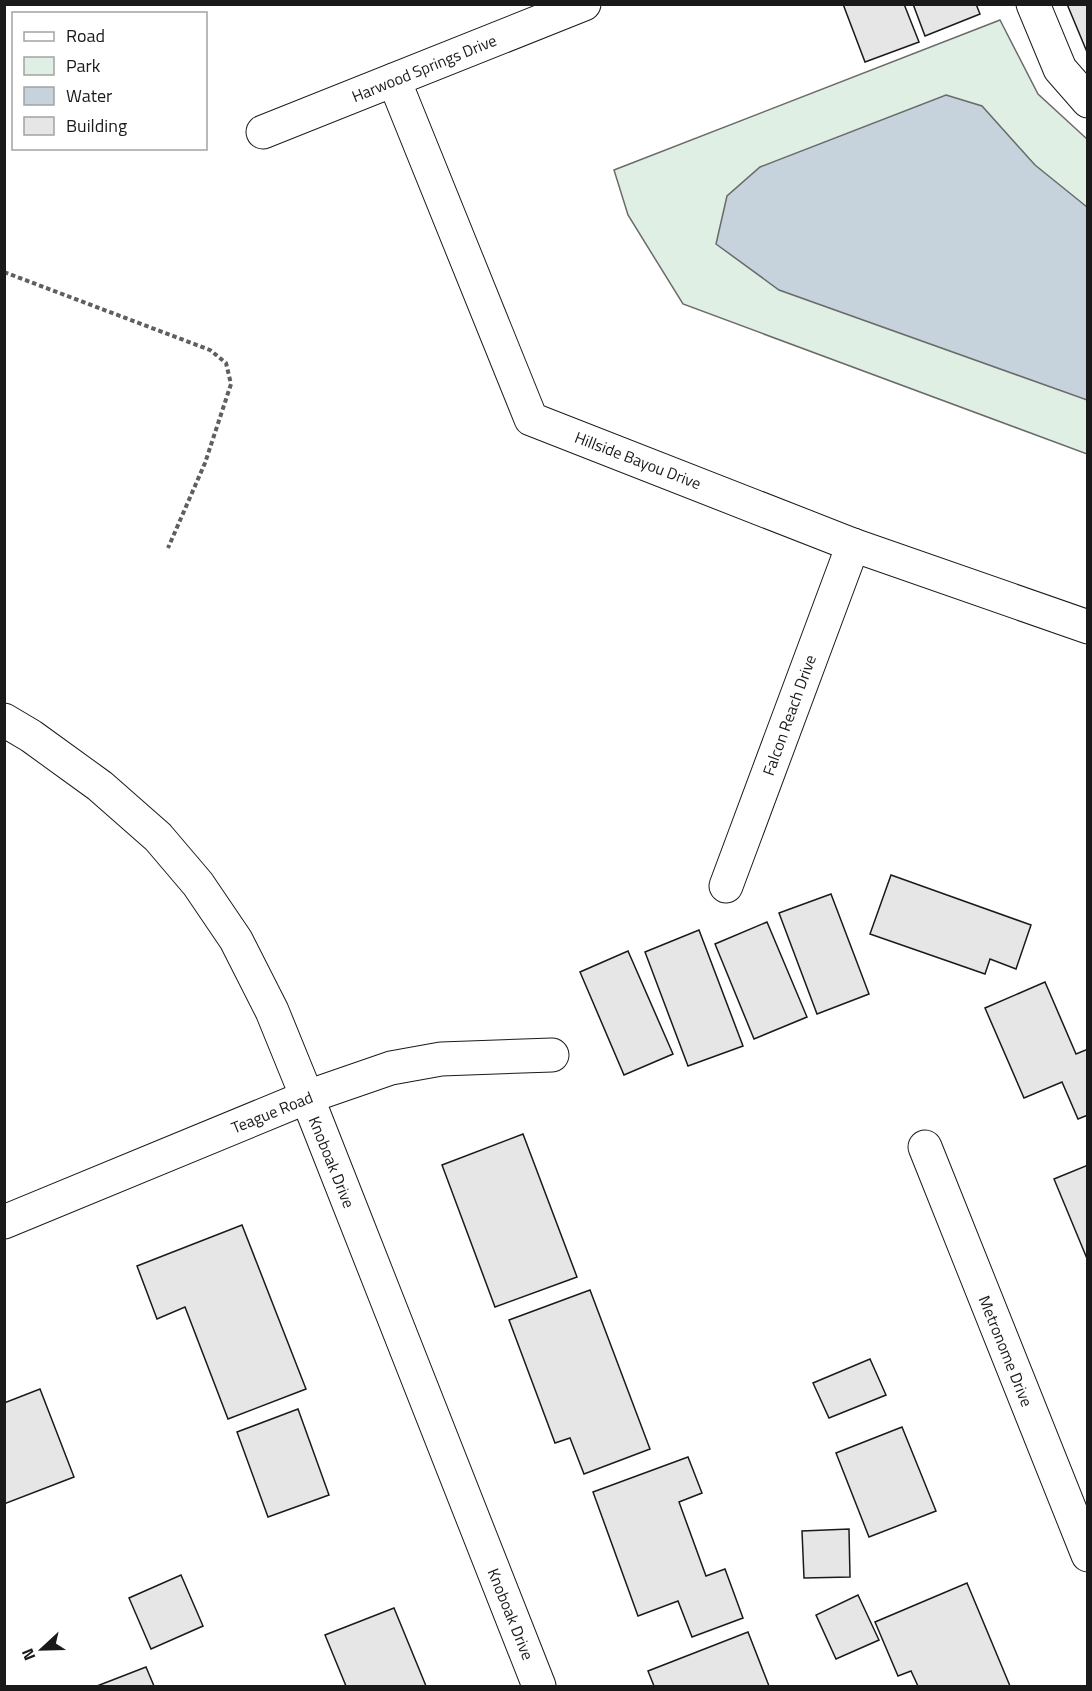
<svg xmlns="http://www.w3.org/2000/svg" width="1092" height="1691" font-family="'Titillium Web',sans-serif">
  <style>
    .green { fill: #e0efe3; stroke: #6a6a6a; stroke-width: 1.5 }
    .water { fill: #c6d2dc; stroke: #6a6a6a; stroke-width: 1.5 }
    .building { fill: #e6e6e6; stroke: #1a1a1a; stroke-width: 1.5 }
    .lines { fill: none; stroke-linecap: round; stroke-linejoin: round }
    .street-casing { stroke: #1a1a1a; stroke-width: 35 }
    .secondary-casing { stroke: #1a1a1a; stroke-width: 35 }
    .path { stroke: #5f5f5f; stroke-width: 4; stroke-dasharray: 4.5 3; stroke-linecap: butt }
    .street { stroke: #fff; stroke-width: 33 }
    .secondary { stroke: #fff; stroke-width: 33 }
    .labels { text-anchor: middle; stroke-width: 4.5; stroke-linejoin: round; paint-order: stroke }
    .street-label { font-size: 16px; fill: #1a1a1a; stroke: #fff }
  </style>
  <rect width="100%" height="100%" fill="#fff"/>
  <polygon class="green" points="1000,20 1038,94 1087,139 1087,454 683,304 628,215 614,170"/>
  <polygon class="water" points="946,95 982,106 1035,165 1087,207 1087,400 779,290 716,244 727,196 760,167"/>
  <g class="building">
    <polygon points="843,4 904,4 919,42 865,62"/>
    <polygon points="913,4 976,4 980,14 925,36"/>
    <polygon points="1067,4 1088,4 1088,52 1087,52"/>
    <polygon points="891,875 1031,925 1016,969 990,959 985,974 870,934"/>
    <polygon points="831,894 869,994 817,1014 779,913"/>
    <polygon points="767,922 807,1017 754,1039 715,944"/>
    <polygon points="699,930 743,1046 688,1066 645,952"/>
    <polygon points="628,951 673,1054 624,1075 580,972"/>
    <polygon points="1045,982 1076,1054 1088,1049 1088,1115 1078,1119 1062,1082 1024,1098 985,1008"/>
    <polygon points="523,1134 577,1277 495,1307 442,1165"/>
    <polygon points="1088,1165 1088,1261 1054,1179"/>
    <polygon points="242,1225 306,1389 228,1419 185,1307 157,1319 137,1266"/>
    <polygon points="590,1290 650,1449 584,1474 570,1438 555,1443 509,1320"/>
    <polygon points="870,1359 886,1395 829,1418 813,1383"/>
    <polygon points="40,1389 74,1477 4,1504 4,1403"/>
    <polygon points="298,1409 329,1495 268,1517 237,1432"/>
    <polygon points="902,1427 936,1511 869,1537 836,1453"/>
    <polygon points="688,1457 702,1493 679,1502 706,1576 725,1569 743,1618 692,1637 678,1601 638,1616 593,1492"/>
    <polygon points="849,1529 850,1577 804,1578 802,1531"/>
    <polygon points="181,1575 203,1626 151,1649 129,1598"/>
    <polygon points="967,1583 1010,1686 918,1686 911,1671 898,1676 875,1622"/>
    <polygon points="858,1595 879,1640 836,1659 816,1615"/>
    <polygon points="394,1608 426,1686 346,1686 325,1635"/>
    <polygon points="748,1632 769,1686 654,1686 648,1671"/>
    <polygon points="146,1667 154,1686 97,1686"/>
  </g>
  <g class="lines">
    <g class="street-casing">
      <g id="street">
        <polyline points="1033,4 1060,69 1088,101"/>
        <polyline points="394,80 531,419 853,545 1088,627"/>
        <polyline points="263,132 584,4"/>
        <polyline points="4,720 31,736 100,786 158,837 198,884 236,940 272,1011 307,1097 391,1068 441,1059 552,1055"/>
        <polyline points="726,886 853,545"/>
        <polyline points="925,1147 1088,1555"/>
      </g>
    </g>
    <g class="secondary-casing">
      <polyline id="secondary" points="4,1222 307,1097 539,1686"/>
    </g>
    <polyline class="path" points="4,272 210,350 226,363 231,384 205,463 168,548"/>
    <use href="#street" class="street"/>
    <use href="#secondary" class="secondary"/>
  </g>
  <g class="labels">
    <g class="street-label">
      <text transform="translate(424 68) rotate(-22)" y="6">Harwood Springs Drive</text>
      <text transform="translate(638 460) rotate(21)" y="6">Hillside Bayou Drive</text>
      <text transform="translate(789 715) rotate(-70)" y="6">Falcon Reach Drive</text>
      <text transform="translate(272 1112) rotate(-22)" y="6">Teague Road</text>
      <text transform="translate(332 1162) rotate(68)" y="6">Knoboak Drive</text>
      <text transform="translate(1006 1351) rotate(68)" y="6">Metronome Drive</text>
      <text transform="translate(511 1614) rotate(68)" y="6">Knoboak Drive</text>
    </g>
  </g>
  <rect width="1092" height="1691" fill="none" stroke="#1a1a1a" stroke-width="12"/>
  <rect x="12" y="12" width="195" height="138" fill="#ffffff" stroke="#a3a3a3" stroke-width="1.5"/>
  <rect x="24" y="32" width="30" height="9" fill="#ffffff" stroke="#a3a3a3" stroke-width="1.5"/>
  <text x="66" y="42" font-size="18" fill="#1a1a1a">Road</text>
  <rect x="24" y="57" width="30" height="18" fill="#e0efe3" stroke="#a3a3a3" stroke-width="1.5"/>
  <text x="66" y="72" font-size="18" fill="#1a1a1a">Park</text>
  <rect x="24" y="87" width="30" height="18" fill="#c6d2dc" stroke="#a3a3a3" stroke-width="1.5"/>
  <text x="66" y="102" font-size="18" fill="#1a1a1a">Water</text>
  <rect x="24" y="117" width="30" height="18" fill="#e6e6e6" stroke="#a3a3a3" stroke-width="1.5"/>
  <text x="66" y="132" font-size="18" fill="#1a1a1a">Building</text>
  <g transform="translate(42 1649) rotate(248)" stroke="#ffffff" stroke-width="4.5" paint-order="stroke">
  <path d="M0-4.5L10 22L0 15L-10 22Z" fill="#1a1a1a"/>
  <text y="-9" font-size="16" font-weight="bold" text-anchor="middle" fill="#1a1a1a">N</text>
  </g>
</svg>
